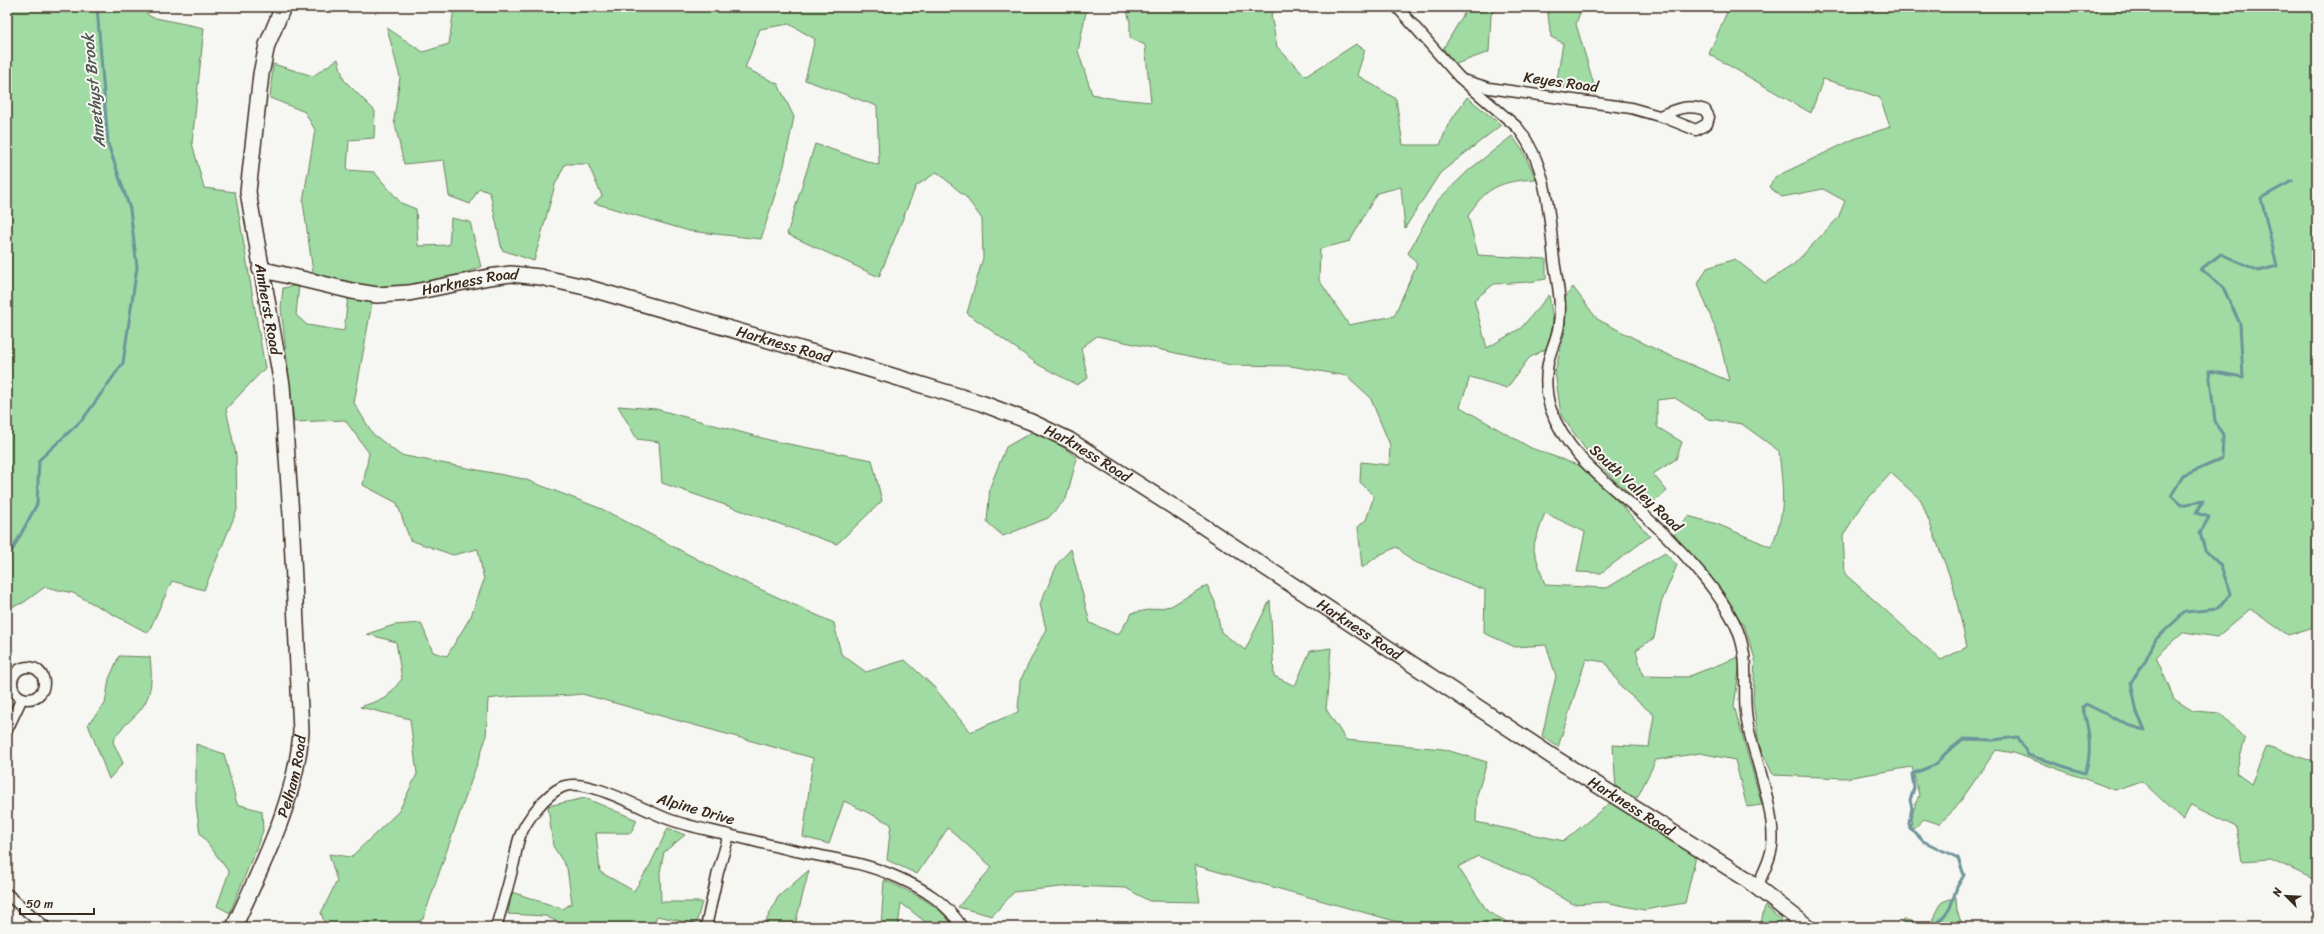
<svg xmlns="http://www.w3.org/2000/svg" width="2324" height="934" font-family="Sriracha,sans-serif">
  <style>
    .green { fill: #9fdba2; stroke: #6d8260; fill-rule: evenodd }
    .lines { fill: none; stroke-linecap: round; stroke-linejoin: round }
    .stream { stroke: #6d959b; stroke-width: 3 }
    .minor-casing { stroke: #3b2a1e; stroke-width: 13 }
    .secondary-casing { stroke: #3b2a1e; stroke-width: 18 }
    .minor { stroke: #f6f6f2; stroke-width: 10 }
    .secondary { stroke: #f6f6f2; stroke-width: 15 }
    .labels { text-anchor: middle; stroke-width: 4; stroke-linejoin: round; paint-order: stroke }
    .street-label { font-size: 15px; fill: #3b2a1e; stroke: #f6f6f2 }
    .water-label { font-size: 16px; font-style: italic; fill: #505652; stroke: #f6f6f2 }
  </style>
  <rect width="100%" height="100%" fill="#f6f6f2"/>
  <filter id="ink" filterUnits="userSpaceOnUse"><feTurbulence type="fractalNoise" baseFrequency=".025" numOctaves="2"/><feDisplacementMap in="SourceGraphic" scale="8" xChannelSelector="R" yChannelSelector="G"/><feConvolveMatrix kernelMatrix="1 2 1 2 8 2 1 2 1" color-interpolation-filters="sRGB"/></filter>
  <g filter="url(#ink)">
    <g class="green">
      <polygon points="7,7 140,7 151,17 204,28 192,143 204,188 235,192 265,368 226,409 236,455 237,510 204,590 172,581 148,633 73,593 45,587 23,603 7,608"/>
      <path d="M 454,7 L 1087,7 L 1078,51 L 1092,94 L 1109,98 L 1151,102 L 1145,45 L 1130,38 L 1130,22 L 1126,7 L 1277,7 L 1271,15 L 1277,47 L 1306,76 L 1356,44 L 1365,50 L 1357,75 L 1396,99 L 1403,145 L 1440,145 L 1448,125 L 1467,97 L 1501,125 L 1440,173 L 1405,228 L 1401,187 L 1377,193 L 1350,241 L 1320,249 L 1319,280 L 1349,325 L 1394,316 L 1417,264 L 1408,253 L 1436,202 L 1469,170 L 1512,136 L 1523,151 L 1536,179 C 1502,181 1486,186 1468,216 L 1478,255 L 1546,259 L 1546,279 L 1529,282 L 1494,284 L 1474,300 L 1487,348 L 1521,328 L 1549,295 L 1553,320 L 1549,347 L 1529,358 L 1507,388 L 1470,377 L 1460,407 L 1531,448 L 1580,466 L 1610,493 L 1650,536 L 1601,573 L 1577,572 L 1585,532 L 1545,513 L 1533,547 L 1545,585 L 1607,588 L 1665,553 L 1677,565 L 1661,603 L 1654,638 L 1636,650 L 1643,676 L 1687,677 L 1741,656 L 1734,706 L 1762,805 L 1747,807 L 1735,760 L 1700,753 L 1656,760 L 1637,798 L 1616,789 L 1613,745 L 1649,747 L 1654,715 L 1623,689 L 1605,662 L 1586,659 L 1558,747 L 1542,736 L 1556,676 L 1546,645 L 1515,647 L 1484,633 L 1485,590 L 1412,561 L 1397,547 L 1379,555 L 1362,568 L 1358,527 L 1366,520 L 1374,496 L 1360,482 L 1361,462 L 1389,465 L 1390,445 L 1370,397 L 1347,376 L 1291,366 L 1231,365 L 1097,336 L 1081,348 L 1088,378 L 1077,385 L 1039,365 L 967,313 L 983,258 L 982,219 L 966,197 L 937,172 L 916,186 L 879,277 L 787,234 L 815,144 L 879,165 L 877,106 L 805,80 L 815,39 L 789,24 L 760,29 L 745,68 L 778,84 L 794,117 L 784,166 L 761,239 L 689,231 L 594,203 L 602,196 L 588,164 L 565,164 L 555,185 L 534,261 L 502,250 L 490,193 L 479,188 L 470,204 L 449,196 L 444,160 L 404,164 L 394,120 L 400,77 L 387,28 L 423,52 L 449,44 Z"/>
      <polygon points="1468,7 1495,7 1491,15 1489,52 1456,64 1443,49"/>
      <polygon points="1547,7 1582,7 1576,24 1597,95 1556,86 1563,43 1551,37"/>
      <path d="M 1729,7 L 2317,7 L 2317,626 L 2288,635 L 2250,609 L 2217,637 L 2184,632 L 2156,657 L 2174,699 L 2193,711 L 2220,713 L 2245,739 L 2236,773 L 2251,784 L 2267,746 L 2317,763 L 2317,881 L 2271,859 L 2242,861 L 2236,827 L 2191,805 L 2183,820 L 2142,781 L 2115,790 L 2014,753 L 1996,750 L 1955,809 L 1939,824 L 1924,819 L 1912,830 L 1911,817 L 1919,795 L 1912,767 L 1846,778 L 1773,775 L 1759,745 L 1753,701 L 1755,659 L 1744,625 L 1674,535 L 1688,516 L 1717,524 L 1771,547 C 1787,511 1783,490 1779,451 L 1742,424 L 1708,419 L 1675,398 L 1657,400 L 1657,427 L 1682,442 L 1676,459 L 1653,474 L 1667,491 L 1647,507 L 1615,481 L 1586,450 L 1561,415 L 1555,372 L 1565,331 L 1565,298 L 1573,287 L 1597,319 L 1657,350 L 1729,381 L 1719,338 L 1698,284 L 1707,268 L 1735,259 L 1765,283 L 1793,265 L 1838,218 L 1845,201 L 1823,189 L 1782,197 L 1769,187 L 1775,177 L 1854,139 L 1890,127 L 1880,98 L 1851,87 L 1823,79 L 1811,113 L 1709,54 ZM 1891,473 L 1921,500 L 1953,585 L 1967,647 L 1941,660 L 1845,574 L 1843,535 L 1864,503 Z"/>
      <path d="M 338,59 L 344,80 L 375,111 L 374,138 L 349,140 L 347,170 L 374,172 L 401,203 L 416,209 L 418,246 L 449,245 L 451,218 L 470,222 L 481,267 C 445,280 404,290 366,288 C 351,288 328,277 313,272 L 303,202 L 315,130 L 305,112 L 270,98 L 273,64 L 313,76 Z"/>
      <path d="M 299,285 L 296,315 L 307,325 L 344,331 L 348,297 L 372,303 L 354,403 L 373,434 L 400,455 L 524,479 L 602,509 L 716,569 L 834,623 L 841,654 L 866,672 L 905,660 L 934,687 L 970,732 L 1018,712 L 1020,681 L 1046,629 L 1040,604 L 1058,563 L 1071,549 L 1090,623 L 1118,635 L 1132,613 L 1171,606 L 1207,585 L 1215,602 L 1221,632 L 1245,650 L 1270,600 L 1274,676 L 1295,686 L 1310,651 L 1331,648 L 1326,709 L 1346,740 L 1443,749 L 1487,762 L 1477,795 L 1476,822 L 1564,841 L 1611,802 L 1696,856 L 1685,903 L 1644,910 L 1605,902 L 1573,904 L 1526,876 L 1478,856 L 1458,867 L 1488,912 L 1518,927 L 1416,927 L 1194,865 L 1200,902 L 1149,901 L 1126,888 L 1070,886 L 1014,892 L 992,916 L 958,907 L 992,867 L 948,828 L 917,874 L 887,860 L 891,824 L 844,801 L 829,844 L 803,837 L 813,758 L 582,694 C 550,698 519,694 488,699 L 486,738 L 423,919 L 407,927 L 326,927 L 321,913 L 337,881 L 329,854 L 351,857 L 399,811 L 417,774 L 410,719 L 360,707 L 386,698 L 402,679 L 396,642 L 367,634 L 394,625 L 421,623 L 433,652 L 447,656 L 471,616 L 484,580 L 478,549 L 453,555 L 410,540 L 397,503 L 363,485 L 369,453 L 345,420 L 294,422 L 281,308 L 283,288 Z"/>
      <polygon points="618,406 656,409 773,441 872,460 882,501 837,544 662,483 659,442 637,439"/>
      <polygon points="1032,432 1049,436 1077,458 1066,499 1048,518 1003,536 987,522 990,487 1006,447"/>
      <path d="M 119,656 L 150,657 C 152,676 153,693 141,709 C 131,722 120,726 113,742 L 123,763 L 109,779 L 88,724 L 105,704 L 109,679 Z"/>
      <polygon points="196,744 224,754 237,804 262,811 263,831 230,913 217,906 229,872 200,833 196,805"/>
      <polygon points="585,798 637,820 631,833 596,833 600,872 634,891 650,865 668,828 685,835 664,852 660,872 661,902 702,902 696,924 657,916 653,927 569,927 545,916 508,914 512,892 563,909 572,903 567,868 553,846 548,806"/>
      <polygon points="809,870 795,925 800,927 763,927 778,897"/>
      <path d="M 884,880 C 906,890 941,904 953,927 L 932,927 L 901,903 L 898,927 L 881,927 Z"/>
      <polygon points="1956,897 1957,911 1963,927 1900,927 1904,919 1929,927 1942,902"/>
      <polygon points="1765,906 1781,920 1777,927 1760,927"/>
    </g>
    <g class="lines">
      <g class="stream">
        <polyline points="7,560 37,504 39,460 83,419 123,363 137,267 130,209 108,144 97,7"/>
        <path d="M 1935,927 L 1950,908 L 1957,887 L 1964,875 L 1958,858 L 1923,841 L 1910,828 L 1909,822 L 1912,808 L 1910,800 L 1914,788 L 1912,774 L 1937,764 C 1943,752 1954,748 1963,739 L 1993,740 L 2018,737 L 2028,755 L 2085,773 C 2092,754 2090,727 2082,708 L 2086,704 L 2128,725 L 2145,730 L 2137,713 L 2131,682 L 2143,665 L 2156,639 L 2185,612 L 2218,609 L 2231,593 L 2220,565 L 2205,550 L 2200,533 L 2209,517 L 2196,513 L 2203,501 L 2181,505 L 2171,496 L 2183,476 L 2222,459 L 2223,435 L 2215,421 L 2209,371 L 2243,377 L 2240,324 L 2223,287 L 2201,269 L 2221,254 L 2259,271 L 2277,266 L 2261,198 L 2292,181"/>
      </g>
      <g class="minor-casing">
        <g id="minor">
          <path d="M 1397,7 L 1459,77 L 1517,127 C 1548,165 1549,214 1554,260 C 1557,281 1562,302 1559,324 C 1558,334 1554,343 1551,352 C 1545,369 1545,390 1550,407 C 1565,454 1609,484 1644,515 C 1675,543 1715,585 1734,622 C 1754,662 1739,692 1749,731 C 1757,763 1776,815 1772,847 C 1770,861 1762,875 1757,887"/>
          <path d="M 1466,81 L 1489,88 L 1631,108 L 1666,118 L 1696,130 L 1707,124 L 1709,117 L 1705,110 C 1689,104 1675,109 1660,116"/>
          <circle cx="28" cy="683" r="16"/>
          <polyline points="7,730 22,698"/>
          <polyline points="7,894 45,927"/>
          <path d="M 496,927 C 502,907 508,887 513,866 C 516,856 516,846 520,836 C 527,819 545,795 562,787 C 586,776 643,810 668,819 C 687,826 709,830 729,835 C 755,841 780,848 806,853 C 840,860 866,863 899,878 C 924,889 947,903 962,927"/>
          <polyline points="706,927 718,872 729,835"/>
        </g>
      </g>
      <g class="secondary-casing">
        <g id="secondary">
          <path id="s1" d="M 260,269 L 352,291 L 377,295 L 409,293 L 489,277 L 511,274 L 540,277 L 585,287 L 866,368 L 981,403 L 1031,422 L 1069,440 L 1177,509 L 1553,757 L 1745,878 L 1808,927"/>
          <path id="s2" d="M 234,927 C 262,865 296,801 301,732 L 291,515 L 282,385 L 248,192 L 261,74 L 267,45 L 283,7"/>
        </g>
      </g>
      <use href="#minor" class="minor"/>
      <use href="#secondary" class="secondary"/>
    </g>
  </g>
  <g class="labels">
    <g class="street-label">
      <text transform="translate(1561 82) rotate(8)" y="5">Keyes Road</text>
      <text dy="5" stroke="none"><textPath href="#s1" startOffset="214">Harkness Road</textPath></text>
      <text transform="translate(268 309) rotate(80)" y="5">Amherst Road</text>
      <text dy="5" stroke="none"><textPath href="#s1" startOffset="538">Harkness Road</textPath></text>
      <text dy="5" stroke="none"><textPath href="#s1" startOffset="862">Harkness Road</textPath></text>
      <text transform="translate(1636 488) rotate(43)" y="5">South Valley Road</text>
      <text dy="5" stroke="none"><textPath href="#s1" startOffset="1186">Harkness Road</textPath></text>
      <text dy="5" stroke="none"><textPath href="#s2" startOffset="162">Pelham Road</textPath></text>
      <text dy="5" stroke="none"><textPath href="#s1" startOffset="1510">Harkness Road</textPath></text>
      <text transform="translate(696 809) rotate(16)" y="5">Alpine Drive</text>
    </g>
    <g class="water-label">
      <text transform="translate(93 91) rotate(-96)" y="6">Amethyst Brook</text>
    </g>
  </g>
  <rect width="2324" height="934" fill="none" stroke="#f6f6f2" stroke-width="24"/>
  <rect x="12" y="12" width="2300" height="910" fill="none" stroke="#3b2a1e" stroke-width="1.5" filter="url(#ink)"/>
  <g transform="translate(2286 896) rotate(294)" stroke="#f6f6f2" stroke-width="3" paint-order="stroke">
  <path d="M0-3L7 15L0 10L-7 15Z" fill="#3b2a1e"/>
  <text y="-6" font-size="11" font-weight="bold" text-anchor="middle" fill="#3b2a1e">N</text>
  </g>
  <path d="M20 908v6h74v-6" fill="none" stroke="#3b2a1e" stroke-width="2"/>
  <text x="26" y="908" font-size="12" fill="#3b2a1e" stroke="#f6f6f2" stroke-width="3" paint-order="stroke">50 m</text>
</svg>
